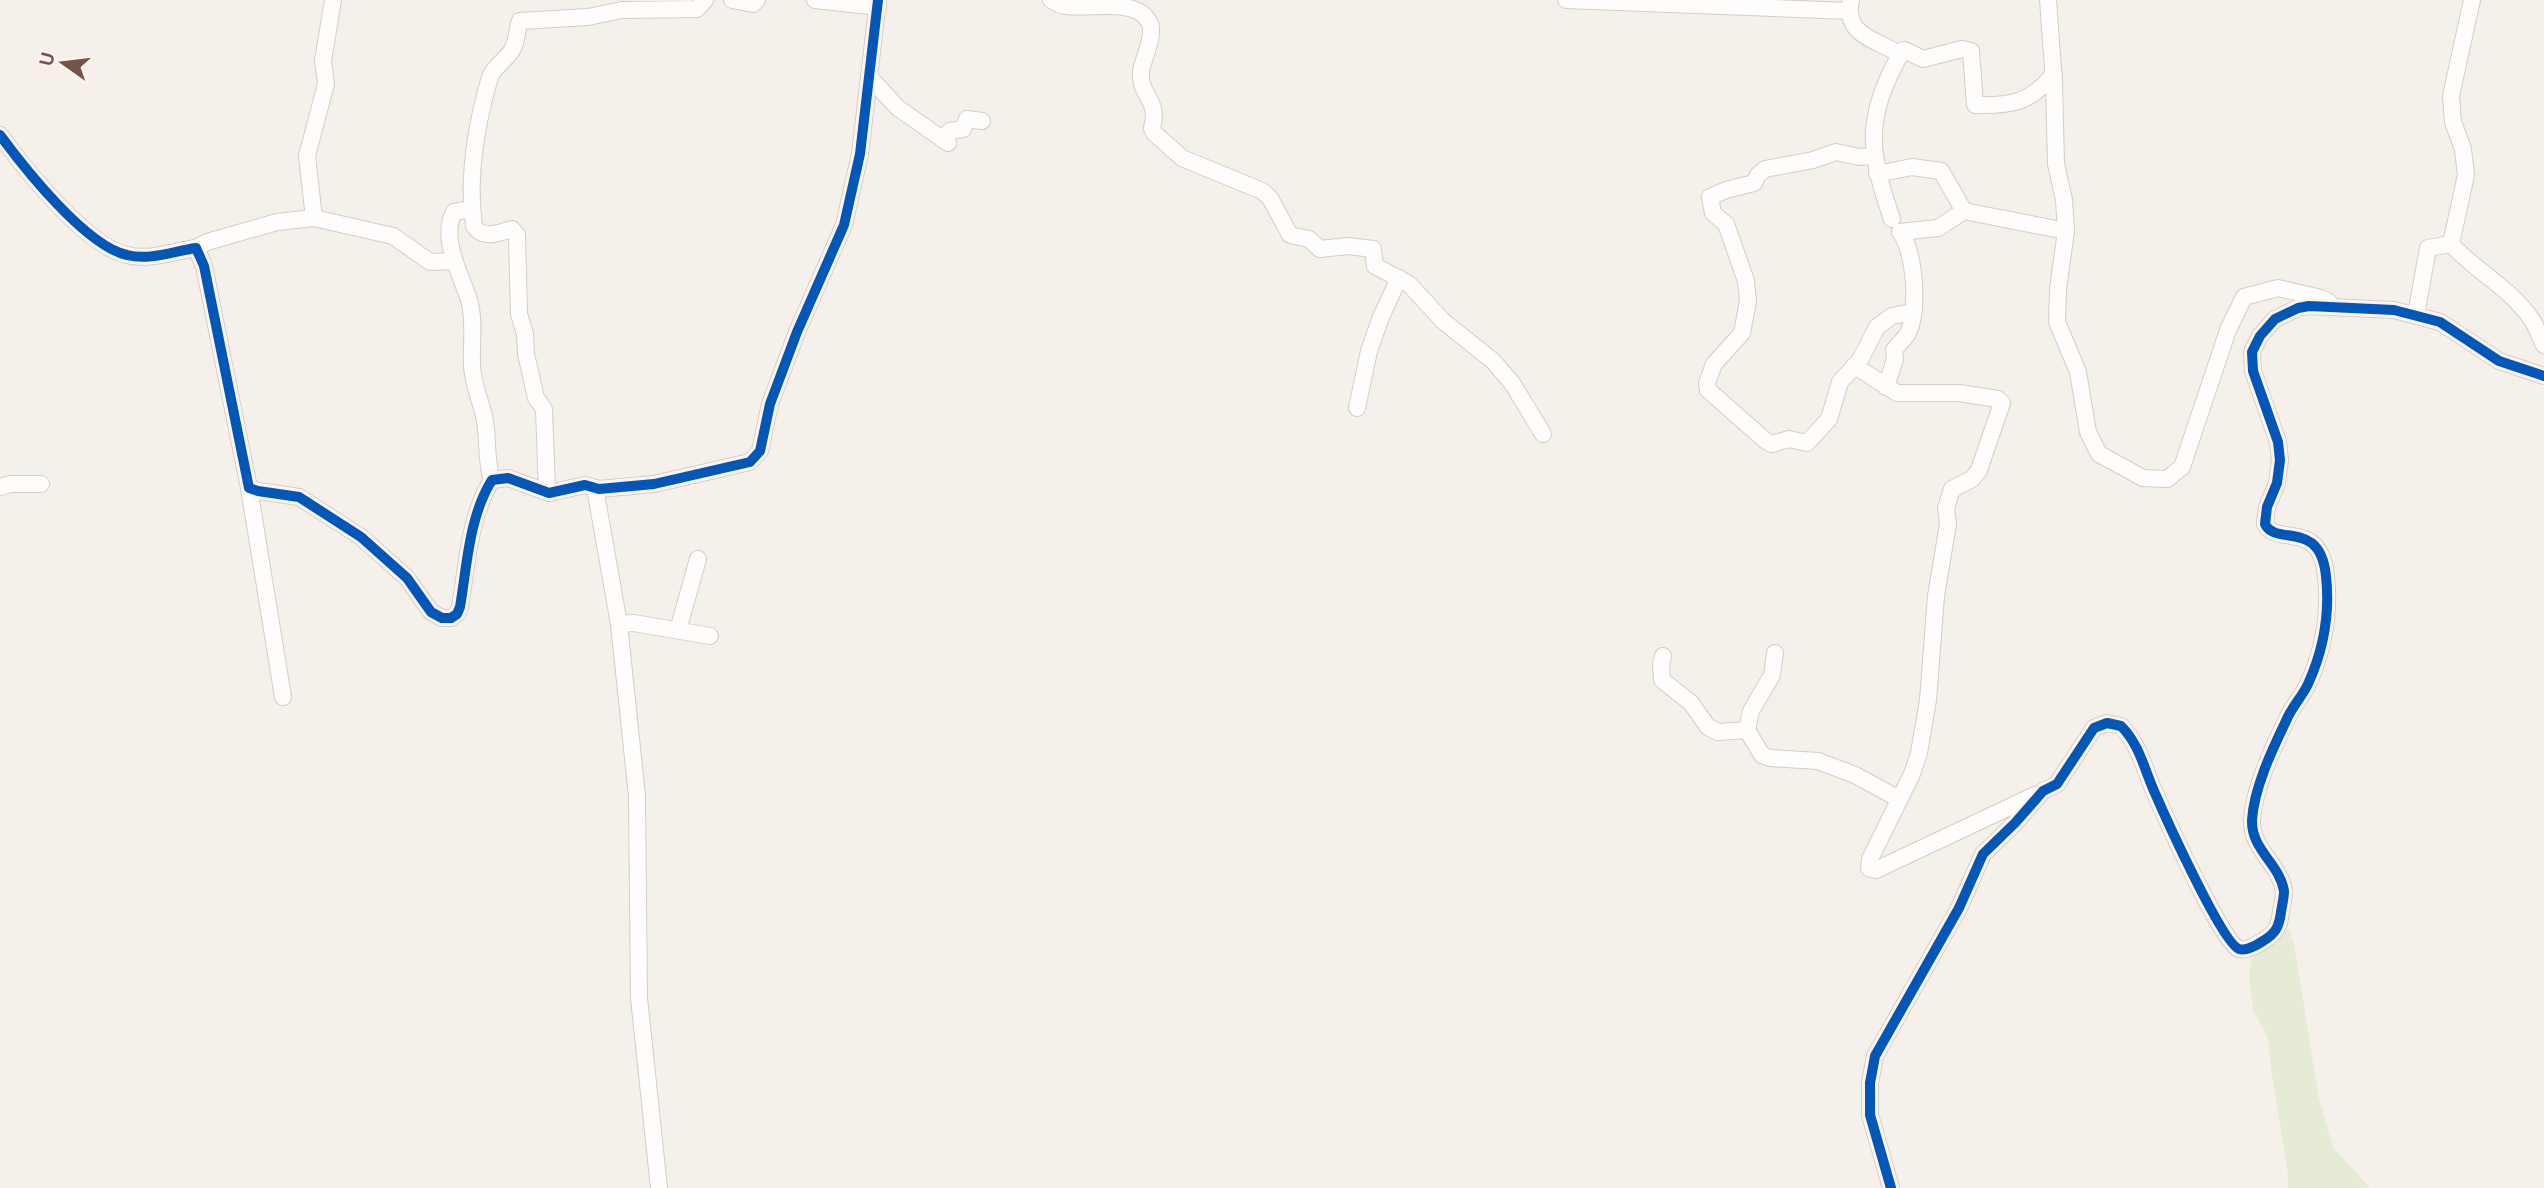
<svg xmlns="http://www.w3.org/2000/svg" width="2544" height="1188" font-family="'DM Sans',sans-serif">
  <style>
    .green { fill: #e6ebd6 }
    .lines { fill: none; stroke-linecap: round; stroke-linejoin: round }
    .minor-casing { stroke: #d4ccc8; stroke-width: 18 }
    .minor { stroke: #fefdfc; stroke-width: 16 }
    .cycleway-casing { stroke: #fef3eb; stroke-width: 15 }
    .cycleway { stroke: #0057b8; stroke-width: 10 }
  </style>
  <rect width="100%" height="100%" fill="#f6f0ea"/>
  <polygon class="green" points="2275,893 2294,944 2319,1099 2333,1147 2370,1188 2288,1188 2288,1174 2271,1069 2268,1038 2253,1009 2249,976 2252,955 2271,932"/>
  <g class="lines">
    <g class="minor-casing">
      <g id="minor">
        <polyline points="732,0 753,4 757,0"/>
        <polyline points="815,0 878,7"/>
        <path d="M 1051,0 C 1056,2 1060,6 1066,6 C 1091,9 1125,0 1144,15 C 1148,20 1151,23 1151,29 C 1152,44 1143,58 1141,72 C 1139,96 1160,99 1152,128 L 1154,133 L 1182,158 L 1262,191 L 1270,198 L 1290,235 L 1309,239 L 1320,249 L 1348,246 L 1373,249 L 1375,266 L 1409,284 L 1443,321 L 1493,361 L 1512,383 L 1543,434"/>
        <polyline points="1566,0 1849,11"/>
        <path d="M 1851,0 C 1843,37 1878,39 1900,55 C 1864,118 1869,153 1892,219"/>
        <polyline points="2048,0 2054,83 2056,164 2064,200 2066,231 2058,289 2057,322 2078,372 2088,432 2099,454 2143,478 2167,479 2182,467 2228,330 2244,297 2278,288 2321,298 2329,302"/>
        <path d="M 2472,0 L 2451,96 L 2453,122 L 2463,149 L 2466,175 L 2451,244 C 2475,271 2512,289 2532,320 C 2537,328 2540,337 2544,345"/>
        <path d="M 1900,55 L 1904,50 L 1923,59 L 1962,49 L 1971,51 L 1975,105 C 2011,106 2030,103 2054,74"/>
        <polyline points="869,77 898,108 948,143"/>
        <path d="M 0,135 C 25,169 86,246 127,255 C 149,261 174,251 196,248 L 204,266 L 249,488 L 258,491 L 299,497 L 361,537 L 407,578 L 431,612 L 442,618 L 451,618 L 457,614 L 460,607 C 467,566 469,516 492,480 L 508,478 L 549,493 L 585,485 L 599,489 L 654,484 L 750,462 L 760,451 L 770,404 L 797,332 L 844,225 L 860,154 L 878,0"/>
        <polyline points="942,139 950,131 963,129 967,119 982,121"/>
        <polyline points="1874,156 1859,157 1836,152 1813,160 1765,169 1758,175 1754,183 1726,190 1710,197 1713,213 1726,224 1746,281 1748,301 1742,333 1714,364 1707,383 1708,390 1766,441 1772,444 1789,439 1807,443 1829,419 1840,382 1860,360 1877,327 1892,316 1912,312"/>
        <polyline points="1877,174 1912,167 1941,171 1964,211"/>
        <path d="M 472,209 L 454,212 C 440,239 461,274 469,300 C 475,320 471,343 472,364 C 472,382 480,399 484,416 C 489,438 485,460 492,480"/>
        <polyline points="314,218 307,156 326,84 323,61 333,0"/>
        <polyline points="1900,232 1938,228 1964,211 2066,231"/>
        <polyline points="196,248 207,242 277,222 314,218 393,236 430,262 453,261"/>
        <polyline points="2416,315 2428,248 2451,244"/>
        <polyline points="1855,366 1897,393 1959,393 1998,399 2002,403 1979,470 1972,479 1952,489 1946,508 1948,524 1936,596 1928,700 1919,753 1912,774 1870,859 1869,868 1876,870 2035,795"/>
        <path d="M 1886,387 L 1895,359 L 1894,350 C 1898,344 1905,339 1908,333 C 1919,311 1915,251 1900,232"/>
        <polyline points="1357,408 1369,351 1381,317 1399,278"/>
        <polyline points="0,487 10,484 41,484"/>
        <polyline points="249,488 283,697"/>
        <polyline points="595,488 619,624 637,796 639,998 659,1188"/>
        <path d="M 547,491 L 544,409 L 536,398 L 526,354 L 525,334 L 519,314 L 517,235 L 512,229 C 498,233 483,240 474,226 C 467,176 476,125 490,77 C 495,65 506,60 512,50 C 518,40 516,30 520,21 L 588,17 L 622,10 L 697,9 L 705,0"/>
        <polyline points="619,624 634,623 710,636"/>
        <polyline points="678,630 698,559"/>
        <polyline points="1663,656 1661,664 1662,680 1691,703 1708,727 1718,732 1747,730 1751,711 1772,675 1775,653"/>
        <polyline points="1747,730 1762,755 1770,758 1818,761 1855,775 1899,799"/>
        <path d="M 1891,1188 L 1870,1115 L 1870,1083 L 1875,1056 L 1959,908 L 1983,854 L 2015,823 L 2043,791 L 2057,784 L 2094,728 L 2107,723 L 2121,726 C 2139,744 2144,768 2154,791 C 2164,814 2222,943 2239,949 C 2246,951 2257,945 2263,941 C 2276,933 2279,927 2281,912 C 2282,905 2284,898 2284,891 C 2280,864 2251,850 2252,820 C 2254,788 2272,750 2286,721 C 2291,708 2302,697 2308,684 C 2323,651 2330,613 2326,576 C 2320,518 2276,547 2265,524 L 2267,507 L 2277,483 L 2280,460 L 2278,442 L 2253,371 L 2252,352 L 2260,336 L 2275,319 L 2298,308 L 2309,306 L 2394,310 L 2440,322 L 2499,361 L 2544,376"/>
      </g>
    </g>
    <use href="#minor" class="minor"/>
    <g class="cycleway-casing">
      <g id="cycleway">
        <path d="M 0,135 C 25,169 86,246 127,255 C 149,261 174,251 196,248 L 204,266 L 249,488 L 258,491 L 299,497 L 361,537 L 407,578 L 431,612 L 442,618 L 451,618 L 457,614 L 460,607 C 467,566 469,516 492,480 L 508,478 L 549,493 L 585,485 L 599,489 L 654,484 L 750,462 L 760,451 L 770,404 L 797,332 L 844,225 L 860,154 L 878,0"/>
        <path d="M 1891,1188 L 1870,1115 L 1870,1083 L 1875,1056 L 1959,908 L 1983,854 L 2015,823 L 2043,791 L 2057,784 L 2094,728 L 2107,723 L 2121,726 C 2139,744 2144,768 2154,791 C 2164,814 2222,943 2239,949 C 2246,951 2257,945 2263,941 C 2276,933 2279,927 2281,912 C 2282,905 2284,898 2284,891 C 2280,864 2251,850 2252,820 C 2254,788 2272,750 2286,721 C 2291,708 2302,697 2308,684 C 2323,651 2330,613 2326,576 C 2320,518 2276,547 2265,524 L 2267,507 L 2277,483 L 2280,460 L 2278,442 L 2253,371 L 2252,352 L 2260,336 L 2275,319 L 2298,308 L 2309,306 L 2394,310 L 2440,322 L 2499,361 L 2544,376"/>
      </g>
    </g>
    <use href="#cycleway" class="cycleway"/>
  </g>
  <g transform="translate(63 63) rotate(284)" stroke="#fef3eb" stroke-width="5" paint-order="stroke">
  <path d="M0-5L12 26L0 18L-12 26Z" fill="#72544c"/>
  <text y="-10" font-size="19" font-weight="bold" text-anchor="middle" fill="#72544c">U</text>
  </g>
</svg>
